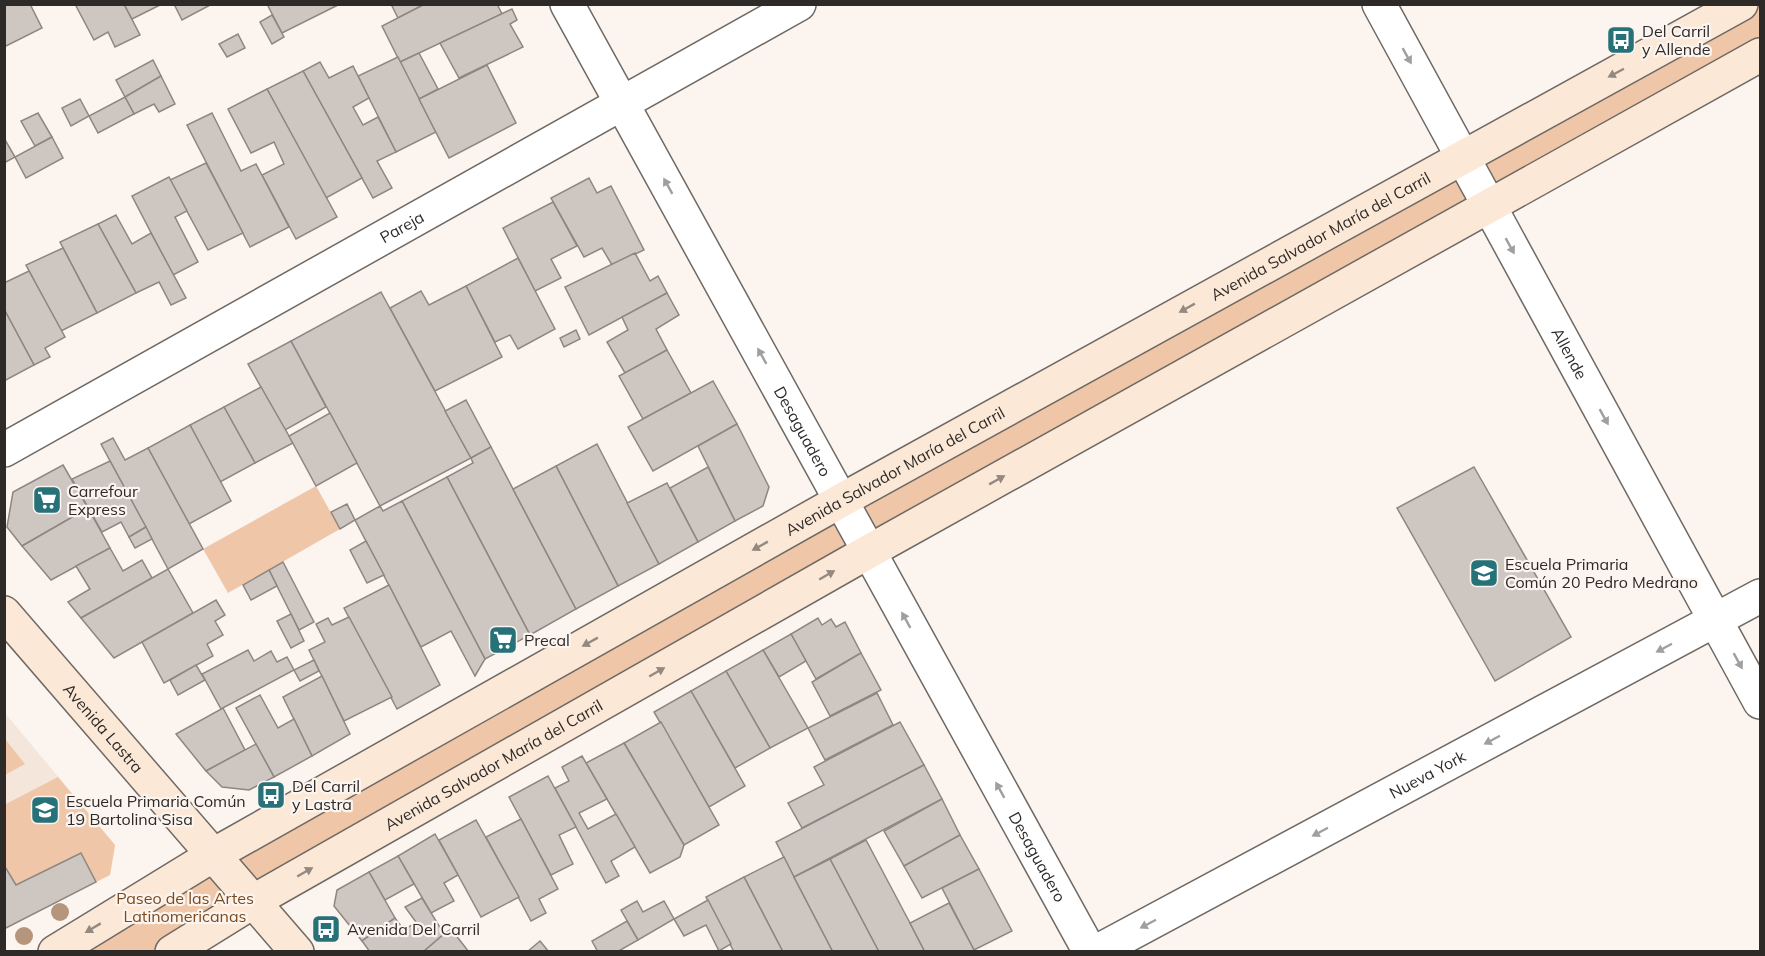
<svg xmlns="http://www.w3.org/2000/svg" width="1765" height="956" font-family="Mulish,sans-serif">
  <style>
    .built { fill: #f4e6db }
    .green { fill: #efc7a8 }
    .building { fill: #cdc6c1; stroke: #8d8681; stroke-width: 1.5 }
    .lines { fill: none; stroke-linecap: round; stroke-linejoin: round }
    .street-casing { stroke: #6f6964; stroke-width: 36 }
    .secondary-casing { stroke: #6f6964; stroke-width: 36 }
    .street { stroke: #fff; stroke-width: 33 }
    .secondary { stroke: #fce8d7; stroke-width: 33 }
    .tree { fill: #b5967c }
    .oneway { fill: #a09f9e }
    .oneway2 { fill: #948980 }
    .labels { text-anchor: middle; stroke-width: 4.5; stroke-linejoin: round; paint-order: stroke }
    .poi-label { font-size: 16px; fill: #2d2a28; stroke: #fcf4ef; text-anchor: start }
    .street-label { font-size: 16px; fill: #2d2a28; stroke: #fcf4ef }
    .park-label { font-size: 16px; fill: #7b4a1e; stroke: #fcf4ef }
  </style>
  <rect width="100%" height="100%" fill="#fcf4ef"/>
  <polygon class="built" points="4,712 115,845 110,875 5,929"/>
  <g class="green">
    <polygon points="1741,5 1760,5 1760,55 172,951 55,952"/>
    <polygon points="316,486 340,529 228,593 203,549"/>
    <polygon points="5,739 25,764 5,775 4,775"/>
    <polygon points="58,777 115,845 110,875 96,882 16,885 5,865 4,805"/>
  </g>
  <g class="building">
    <polygon points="4,4 30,4 42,28 4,47"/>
    <polygon points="75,4 124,4 140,35 115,47 108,32 94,40"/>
    <polygon points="124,4 162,4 132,19"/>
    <polygon points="174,4 212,4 182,20"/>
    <polygon points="267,4 340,4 282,33"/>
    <polygon points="391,4 425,4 398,18"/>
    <polygon points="425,4 497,4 502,14 400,62 382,26"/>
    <polygon points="512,9 517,20 510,24 523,47 459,78 440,43"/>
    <polygon points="272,15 284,37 272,44 260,22"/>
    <polygon points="238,34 245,48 227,57 219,44"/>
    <polygon points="419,53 438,89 419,99 400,62"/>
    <polygon points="398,57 436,132 396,152 358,76"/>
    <polygon points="153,60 161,76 125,97 116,80"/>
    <polygon points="320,62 329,78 353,66 369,98 353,107 363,125 378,117 396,152 377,161 392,188 373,198 303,71"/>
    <polygon points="487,65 516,123 449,158 419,99"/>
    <polygon points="303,71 362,178 326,198 267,89"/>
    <polygon points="161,76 175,104 159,112 154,104 134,114 125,97"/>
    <polygon points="267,89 337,217 296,239 262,175 284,164 274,142 251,153 228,109"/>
    <polygon points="125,97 134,114 98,133 89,116"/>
    <polygon points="80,99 89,116 71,126 62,108"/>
    <polygon points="38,113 52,137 35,146 21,121"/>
    <polygon points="212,113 241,171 256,164 289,227 250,247 187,125"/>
    <polygon points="52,137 63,158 26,178 15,157"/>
    <polygon points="4,138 15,157 4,163"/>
    <polygon points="206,163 243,233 208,250 170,180"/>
    <polygon points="169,177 187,211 175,217 198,262 173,275 132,196"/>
    <polygon points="589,178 597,193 611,186 644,250 612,265 602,248 584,257 551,198"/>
    <polygon points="553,202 577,246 551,259 561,278 535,291 503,228"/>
    <polygon points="116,215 132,244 151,233 186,298 171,305 159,282 136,293 98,224"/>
    <polygon points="98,224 136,293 97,313 60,242"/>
    <polygon points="63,248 97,313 61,331 26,265"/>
    <polygon points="635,253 650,281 658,276 667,293 589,335 565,287"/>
    <polygon points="518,258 555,329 518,349 510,335 495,342 466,286"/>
    <polygon points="29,271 65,337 45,348 50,357 34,365 4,309 4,283"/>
    <polygon points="466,286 502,357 435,391 390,308 421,291 429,305"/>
    <polygon points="381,292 471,458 380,506 291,341"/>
    <polygon points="667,293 679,315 656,329 667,350 625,373 607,342 628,330 622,317"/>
    <polygon points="4,309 34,365 4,381"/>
    <polygon points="576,330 580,339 564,347 560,338"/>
    <polygon points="291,341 326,407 285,430 248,364"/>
    <polygon points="667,350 691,393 643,419 619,376"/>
    <polygon points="713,381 737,424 653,471 628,427"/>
    <polygon points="261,387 293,443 255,463 224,407"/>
    <polygon points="466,400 491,447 471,458 445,411"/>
    <polygon points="224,407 255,463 220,482 190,425"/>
    <polygon points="330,413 357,463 316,486 289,436"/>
    <polygon points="737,424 769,487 763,506 735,521 698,446"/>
    <polygon points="190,425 231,501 189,524 148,448"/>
    <polygon points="113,438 125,460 148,448 203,549 168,569 101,444"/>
    <polygon points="597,444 659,564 618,586 556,466"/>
    <polygon points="491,447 576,609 530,635 447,477 473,463 471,458"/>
    <polygon points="110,461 146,527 129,537 121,522 102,532 72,479"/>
    <polygon points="63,465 88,508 22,546 7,527 13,492"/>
    <polygon points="556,466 618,586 576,609 513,489"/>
    <polygon points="708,467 735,521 698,542 670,488"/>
    <polygon points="1474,467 1571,637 1495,681 1397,508"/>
    <polygon points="447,477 530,635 485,659 402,501"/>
    <polygon points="667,483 698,542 659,564 627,503"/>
    <polygon points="402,501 485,659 475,676 451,631 421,647 355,520 380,506 383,511"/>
    <polygon points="347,504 355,520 340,529 331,512"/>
    <polygon points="88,508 110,548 51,580 22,546"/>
    <polygon points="146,527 152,539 135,548 129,537"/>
    <polygon points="366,541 384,575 367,583 350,550"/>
    <polygon points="110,548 123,571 142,560 152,578 81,618 68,602 90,589 76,566"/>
    <polygon points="283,562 314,622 299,630 269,570"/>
    <polygon points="168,569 193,613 114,658 81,618"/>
    <polygon points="269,570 277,586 251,600 243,585"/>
    <polygon points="389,585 440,685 397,709 344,608"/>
    <polygon points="216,600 225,615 215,621 223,635 207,644 213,656 164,683 142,642"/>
    <polygon points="291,614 304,641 291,648 277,621"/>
    <polygon points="349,617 392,697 344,721 309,650 325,642 316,624 328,618 332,625"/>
    <polygon points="818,618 822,625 831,619 836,627 845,622 861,653 816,679 791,634"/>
    <polygon points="791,634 806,661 779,677 763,650"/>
    <polygon points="248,650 254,661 271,651 277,662 287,657 294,670 221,709 202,674"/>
    <polygon points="763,650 808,728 770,748 726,671"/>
    <polygon points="861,653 881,690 830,716 812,682"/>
    <polygon points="314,660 319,671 300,681 294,670"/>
    <polygon points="196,665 205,680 178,695 170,680"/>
    <polygon points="726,671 770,748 735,768 691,691"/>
    <polygon points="322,676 350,734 312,756 283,697"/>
    <polygon points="691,691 745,786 709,807 654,712"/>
    <polygon points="877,693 893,725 825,760 808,728"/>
    <polygon points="260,695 278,728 294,719 312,756 274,777 236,708"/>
    <polygon points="223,708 245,750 206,771 176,734"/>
    <polygon points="661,722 719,825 684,845 624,743"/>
    <polygon points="900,722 924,765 802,828 788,803 824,785 814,767"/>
    <polygon points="624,743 684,845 680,857 650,873 586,763"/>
    <polygon points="256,744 274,777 249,790 222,787 206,771"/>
    <polygon points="582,756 607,799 579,813 588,829 616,814 635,847 611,861 619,876 606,883 555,788 569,781 562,767"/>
    <polygon points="924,765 942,799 794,877 776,842"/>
    <polygon points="548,776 576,827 559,835 573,864 551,875 509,797"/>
    <polygon points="942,799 960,835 904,866 884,831"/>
    <polygon points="521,819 558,889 539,899 546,913 531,921 486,837"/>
    <polygon points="476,820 519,897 481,917 439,840"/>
    <polygon points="435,834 458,875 444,883 454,901 431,913 398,856"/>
    <polygon points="960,835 979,869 922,898 904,866"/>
    <polygon points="866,840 910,923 925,952 879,952 830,859"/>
    <polygon points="81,853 96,882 4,929 4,865 16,885"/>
    <polygon points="398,856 414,884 385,900 369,872"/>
    <polygon points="784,857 794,877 833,952 783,952 744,877"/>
    <polygon points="830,859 879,952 833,952 794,877"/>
    <polygon points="979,869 1012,931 974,950 942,888"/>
    <polygon points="369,872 395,918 362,941 334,906 337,890"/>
    <polygon points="744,877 783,952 734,952 706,897"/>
    <polygon points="422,898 444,934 423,952 370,952 362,941 395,918 404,930 416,922 405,907"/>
    <polygon points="708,900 731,944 719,951 706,925 684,936 674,919"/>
    <polygon points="637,901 643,912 664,901 674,919 638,940 621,910"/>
    <polygon points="949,903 974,950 974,952 925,952 910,923"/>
    <polygon points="627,921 638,940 617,952 598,952 592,941"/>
    <polygon points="451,929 469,952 423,952 444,934"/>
    <polygon points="540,941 549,952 527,952"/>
  </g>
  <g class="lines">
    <g class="street-casing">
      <g id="street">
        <path id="s1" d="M 567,4 L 1090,952"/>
        <path id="s2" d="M 1379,4 L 1760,702"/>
        <path id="s3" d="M 4,450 L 799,4"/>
        <path id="s4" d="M 1096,952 L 1760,596"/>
      </g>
    </g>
    <g class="secondary-casing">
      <g id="secondary">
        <path id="s5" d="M 4,613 L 297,952"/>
        <path id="s6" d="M 55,952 L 215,854 L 842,500 L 1741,4"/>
        <path id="s7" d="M 172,952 L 254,901 L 868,552 L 1760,55"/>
      </g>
    </g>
    <use href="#street" class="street"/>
    <use href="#secondary" class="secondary"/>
  </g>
  <g class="tree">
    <circle cx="60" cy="912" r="9"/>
    <circle cx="24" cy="936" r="9"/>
  </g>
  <defs><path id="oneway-solid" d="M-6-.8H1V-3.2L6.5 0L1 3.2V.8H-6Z" transform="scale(1.5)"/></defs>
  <g class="oneway">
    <use href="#oneway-solid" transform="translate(1407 56) rotate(61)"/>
    <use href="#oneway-solid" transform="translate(668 186) rotate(-119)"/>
    <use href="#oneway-solid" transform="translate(1510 246) rotate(61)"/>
    <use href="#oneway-solid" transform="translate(762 356) rotate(-119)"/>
    <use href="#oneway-solid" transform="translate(1604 417) rotate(61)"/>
    <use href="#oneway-solid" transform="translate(906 620) rotate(-119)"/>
    <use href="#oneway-solid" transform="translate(1664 648) rotate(152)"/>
    <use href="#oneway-solid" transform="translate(1738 661) rotate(61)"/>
    <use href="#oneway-solid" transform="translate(1492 740) rotate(152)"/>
    <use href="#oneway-solid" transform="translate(1000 790) rotate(-119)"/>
    <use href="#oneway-solid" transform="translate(1320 832) rotate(152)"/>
    <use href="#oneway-solid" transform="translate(1148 924) rotate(152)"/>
  </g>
  <g class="oneway2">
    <use href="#oneway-solid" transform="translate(1616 73) rotate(152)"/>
    <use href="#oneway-solid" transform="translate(1187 308) rotate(151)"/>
    <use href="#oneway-solid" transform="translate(997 480) rotate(-29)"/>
    <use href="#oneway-solid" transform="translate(760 546) rotate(151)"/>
    <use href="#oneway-solid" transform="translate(827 575) rotate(-30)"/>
    <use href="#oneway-solid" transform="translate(590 642) rotate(151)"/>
    <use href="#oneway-solid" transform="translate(657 672) rotate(-30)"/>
    <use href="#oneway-solid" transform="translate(305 872) rotate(-30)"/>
    <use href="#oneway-solid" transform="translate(93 928) rotate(149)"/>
  </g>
  <defs>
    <g id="bus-square" transform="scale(1.5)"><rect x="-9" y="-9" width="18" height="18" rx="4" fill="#277178" stroke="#fcf4ef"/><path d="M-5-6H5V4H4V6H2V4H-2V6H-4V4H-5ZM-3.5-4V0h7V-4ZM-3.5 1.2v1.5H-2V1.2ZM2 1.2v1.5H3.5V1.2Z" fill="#fff"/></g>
    <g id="supermarket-square" transform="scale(1.5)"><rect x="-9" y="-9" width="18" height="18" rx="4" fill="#277178" stroke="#fcf4ef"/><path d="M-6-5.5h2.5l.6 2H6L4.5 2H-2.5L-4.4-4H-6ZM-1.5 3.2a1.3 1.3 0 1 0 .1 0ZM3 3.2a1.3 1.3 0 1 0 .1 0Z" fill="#fff"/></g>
    <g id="school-square" transform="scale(1.5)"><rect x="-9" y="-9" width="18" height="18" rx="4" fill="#277178" stroke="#fcf4ef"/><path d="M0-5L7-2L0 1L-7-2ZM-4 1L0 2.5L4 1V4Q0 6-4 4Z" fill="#fff"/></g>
  </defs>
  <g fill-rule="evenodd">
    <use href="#bus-square" x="1621" y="40"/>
    <use href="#supermarket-square" x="47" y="500"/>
    <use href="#school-square" x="1484" y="573"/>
    <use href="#supermarket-square" x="503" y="640"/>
    <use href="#bus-square" x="271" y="795"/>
    <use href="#school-square" x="45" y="810"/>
    <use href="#bus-square" x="326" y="929"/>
  </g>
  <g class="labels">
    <g class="poi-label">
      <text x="1642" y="37">Del Carril<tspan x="1642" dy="18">y Allende</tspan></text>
      <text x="68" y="497">Carrefour<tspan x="68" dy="18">Express</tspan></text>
      <text x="1505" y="570">Escuela Primaria<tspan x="1505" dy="18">Común 20 Pedro Medrano</tspan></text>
      <text x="524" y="646">Precal</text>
      <text x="292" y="792">Del Carril<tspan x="292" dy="18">y Lastra</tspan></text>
      <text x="66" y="807">Escuela Primaria Común<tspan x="66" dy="18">19 Bartolina Sisa</tspan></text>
      <text x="347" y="935">Avenida Del Carril</text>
    </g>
    <g class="street-label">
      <text dy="6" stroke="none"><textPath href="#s3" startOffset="456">Pareja</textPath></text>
      <text dy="6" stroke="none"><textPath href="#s6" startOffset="1454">Avenida Salvador María del Carril</textPath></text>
      <text dy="6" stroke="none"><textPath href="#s2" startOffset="398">Allende</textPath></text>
      <text dy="6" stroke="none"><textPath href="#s1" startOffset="488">Desaguadero</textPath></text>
      <text dy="6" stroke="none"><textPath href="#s6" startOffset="968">Avenida Salvador María del Carril</textPath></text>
      <text dy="6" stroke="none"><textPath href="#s5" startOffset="152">Avenida Lastra</textPath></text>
      <text dy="6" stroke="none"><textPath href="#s7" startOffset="372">Avenida Salvador María del Carril</textPath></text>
      <text dy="6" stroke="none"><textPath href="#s4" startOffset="376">Nueva York</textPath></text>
      <text dy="6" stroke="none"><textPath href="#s1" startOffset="974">Desaguadero</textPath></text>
    </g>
    <g class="park-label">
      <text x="185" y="904">Paseo de las Artes<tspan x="185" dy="18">Latinomericanas</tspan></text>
    </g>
  </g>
  <rect width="1765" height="956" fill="none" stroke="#2d2a28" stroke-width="12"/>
</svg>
